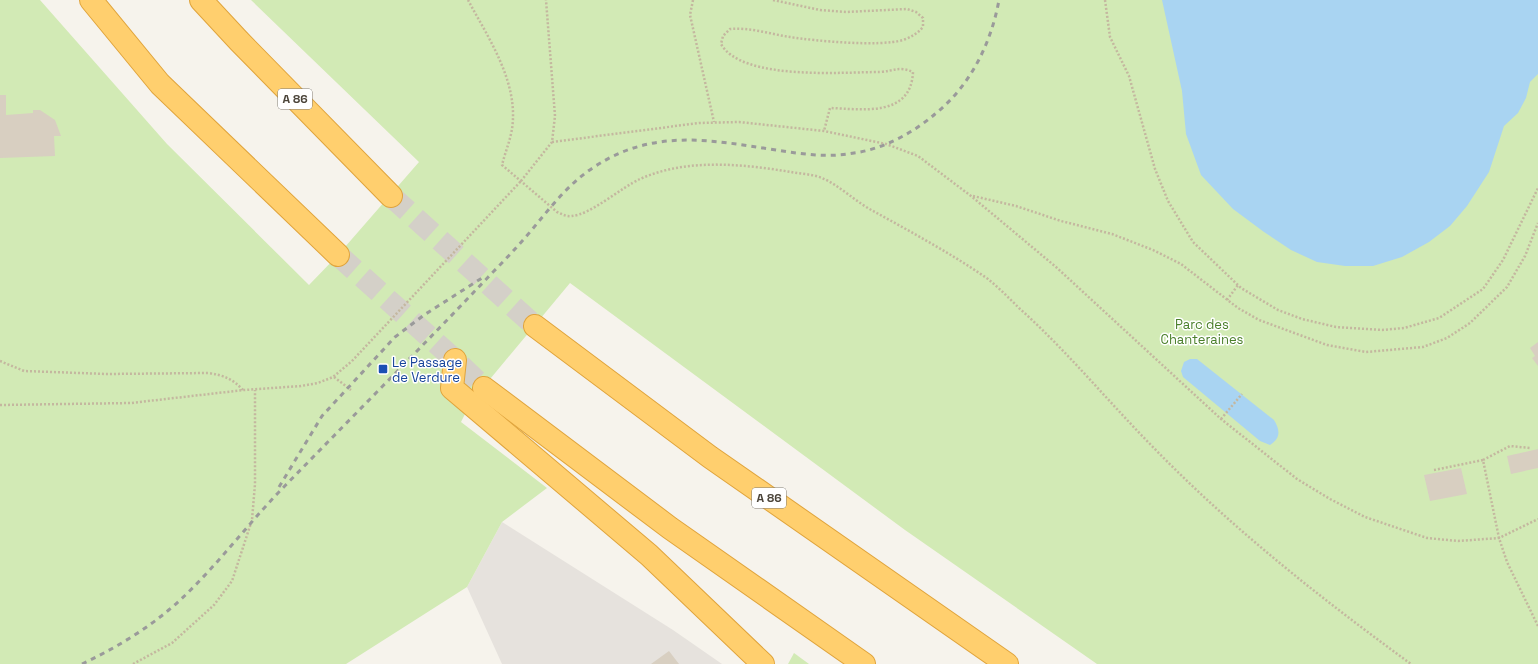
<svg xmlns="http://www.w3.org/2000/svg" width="1538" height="664" font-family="'Space Grotesk',sans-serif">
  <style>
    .industrial { fill: #e6e2dd }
    .green { fill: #d2eab5 }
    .water { fill: #a9d4f2 }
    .building { fill: #d8cfc1 }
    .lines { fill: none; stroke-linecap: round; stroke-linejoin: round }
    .highway-tunnel { stroke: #d4d0c8; stroke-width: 22; stroke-dasharray: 22 11; stroke-linecap: butt }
    .highway-casing { stroke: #e0a43c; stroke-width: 24 }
    .path { stroke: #c4b79f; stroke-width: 2.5; stroke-dasharray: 2 2; stroke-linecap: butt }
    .highway { stroke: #ffcf6e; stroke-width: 22 }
    .rail { stroke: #9a9a9a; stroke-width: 3; stroke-dasharray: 5 5; stroke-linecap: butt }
    .path-bridge { stroke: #c4b79f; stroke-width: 2.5; stroke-dasharray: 2 2; stroke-linecap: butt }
    .transit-dot { fill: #1a4fb4; stroke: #fff; stroke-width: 1.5 }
    .labels { text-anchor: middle; stroke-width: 3; stroke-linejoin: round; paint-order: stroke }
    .shield { fill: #fff; stroke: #817c74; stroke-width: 1 }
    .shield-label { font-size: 12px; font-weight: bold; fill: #4b4439 }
    .park-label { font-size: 13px; fill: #4a7f2a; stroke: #fff }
    .transit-label { font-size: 13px; fill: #164399; stroke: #fff; text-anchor: start }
  </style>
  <rect width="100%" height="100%" fill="#f6f3ec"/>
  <polygon class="industrial" points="502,522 673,630 722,664 502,664 467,587"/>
  <g class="green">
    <polygon points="0,0 40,0 167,144 309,285 338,255 419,162 251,0 1538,0 1538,664 1097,664 905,530 570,283 471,402 461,422 547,488 502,522 467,587 346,664 0,664"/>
    <polygon points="794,653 809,664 788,664"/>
  </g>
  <g class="water">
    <polygon points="1162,0 1538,0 1538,74 1530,82 1526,98 1518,113 1504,126 1489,172 1467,206 1450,226 1429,242 1402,257 1373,266 1345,266 1317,262 1291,250 1264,232 1233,209 1201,175 1186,134 1182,91"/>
    <path d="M 1190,359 L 1197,359 L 1274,420 C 1280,430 1281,438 1270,445 L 1260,441 L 1183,377 L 1181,371 L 1184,362 Z"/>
  </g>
  <g class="building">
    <polygon points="0,95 6,95 6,115 33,113 33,110 40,110 55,120 61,136 54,136 55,156 0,158"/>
    <polygon points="1538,342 1538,366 1532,358 1535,356 1530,348"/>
    <polygon points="1538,449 1538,468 1511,474 1507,456"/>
    <polygon points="1461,468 1467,494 1430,501 1424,475"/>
    <polygon points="669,651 679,664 651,664"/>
  </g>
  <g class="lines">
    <g class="highway-tunnel">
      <polyline points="391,196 535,326"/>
      <polyline points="338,255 455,360 484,388"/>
    </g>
    <g class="highway-casing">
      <g id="highway">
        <polyline points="91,0 160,84 338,255"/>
        <polyline points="201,0 239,41 391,196"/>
        <polyline points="535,326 710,457 1007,664"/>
        <polyline points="455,360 452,388 649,555 763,664"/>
        <polyline points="484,388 670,528 864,664"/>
      </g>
    </g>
    <g class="path">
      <path d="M 468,0 C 489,39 519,83 512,129 C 510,141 505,153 502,165 L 557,212 C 562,214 566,217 572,216 C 590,215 622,187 640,179 C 687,158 742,164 791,172 C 801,174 812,174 822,178 C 839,185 857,203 875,212 C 913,233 952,254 988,279 C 999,288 1009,298 1019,308 C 1066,350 1106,399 1150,444 C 1229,526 1319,597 1411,664"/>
      <polyline points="693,0 690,15 714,122"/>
      <path d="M 773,0 L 820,10 L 846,12 L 907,9 L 916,12 L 923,18 L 923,27 C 917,34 911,37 903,40 C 879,47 816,41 790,37 C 770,34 749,27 730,29 L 723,36 L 721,44 C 742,81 843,72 880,72 C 894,71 899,66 913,72 C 911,118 861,109 830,108 L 824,131"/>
      <polyline points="1105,0 1110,37 1129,76 1155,169 1168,201 1193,242 1241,288 1278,310 1302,319 1336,327 1382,330 1404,328 1439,318 1483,289 1503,260 1538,188"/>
      <polyline points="552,142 699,123 739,122 824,131 886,144 918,156 971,196 1056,267 1221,419 1297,479 1330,499 1365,517 1427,538 1458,541 1499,538 1538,519"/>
      <polyline points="521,181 552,142 555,116 546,0"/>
      <polyline points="973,196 1016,206 1061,221 1112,234 1153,250 1181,264 1238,308 1259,320 1327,345 1366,352 1423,347 1447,338 1470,323 1507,287 1525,256 1538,223"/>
      <polyline points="1227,300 1238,285"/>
      <path d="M 0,361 L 24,371 L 107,374 L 208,373 C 223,375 233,379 243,390"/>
      <polyline points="334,377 351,390"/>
      <polyline points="0,405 131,403 244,390 301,386 318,383 333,377 352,361"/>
      <polyline points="1221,419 1242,394"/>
      <polyline points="1483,460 1510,446 1530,448"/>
      <polyline points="1434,470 1483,460 1499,538 1507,562 1538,626"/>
      <polyline points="133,664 172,643 214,605 232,581 252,520 255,484 255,390"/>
    </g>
    <use href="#highway" class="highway"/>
    <g class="rail">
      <polyline points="279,487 322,416 395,337 424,315 482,278"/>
      <path d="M 82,664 C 109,651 136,636 160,617 C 202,585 240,533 277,494 C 349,420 422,347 493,272 C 506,259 518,246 530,232 C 550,208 568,184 594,167 C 654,128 710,140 776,150 C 802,154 828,158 854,153 C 883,149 913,133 935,114 C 970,86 991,44 999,0"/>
    </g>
    <polyline class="path-bridge" points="352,361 521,181"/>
  </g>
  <rect class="transit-dot" x="378" y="364" width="10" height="10" rx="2"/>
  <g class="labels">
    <g class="shield">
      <rect x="278" y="89" width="34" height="20" rx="3"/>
      <rect x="752" y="488" width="34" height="20" rx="3"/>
    </g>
    <g class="shield-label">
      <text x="295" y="103">A 86</text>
      <text x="769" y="502">A 86</text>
    </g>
    <g class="park-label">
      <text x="1202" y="329">Parc des<tspan x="1202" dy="15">Chanteraines</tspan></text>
    </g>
    <g class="transit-label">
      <text x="392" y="367">Le Passage<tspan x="392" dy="15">de Verdure</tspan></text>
    </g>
  </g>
</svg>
